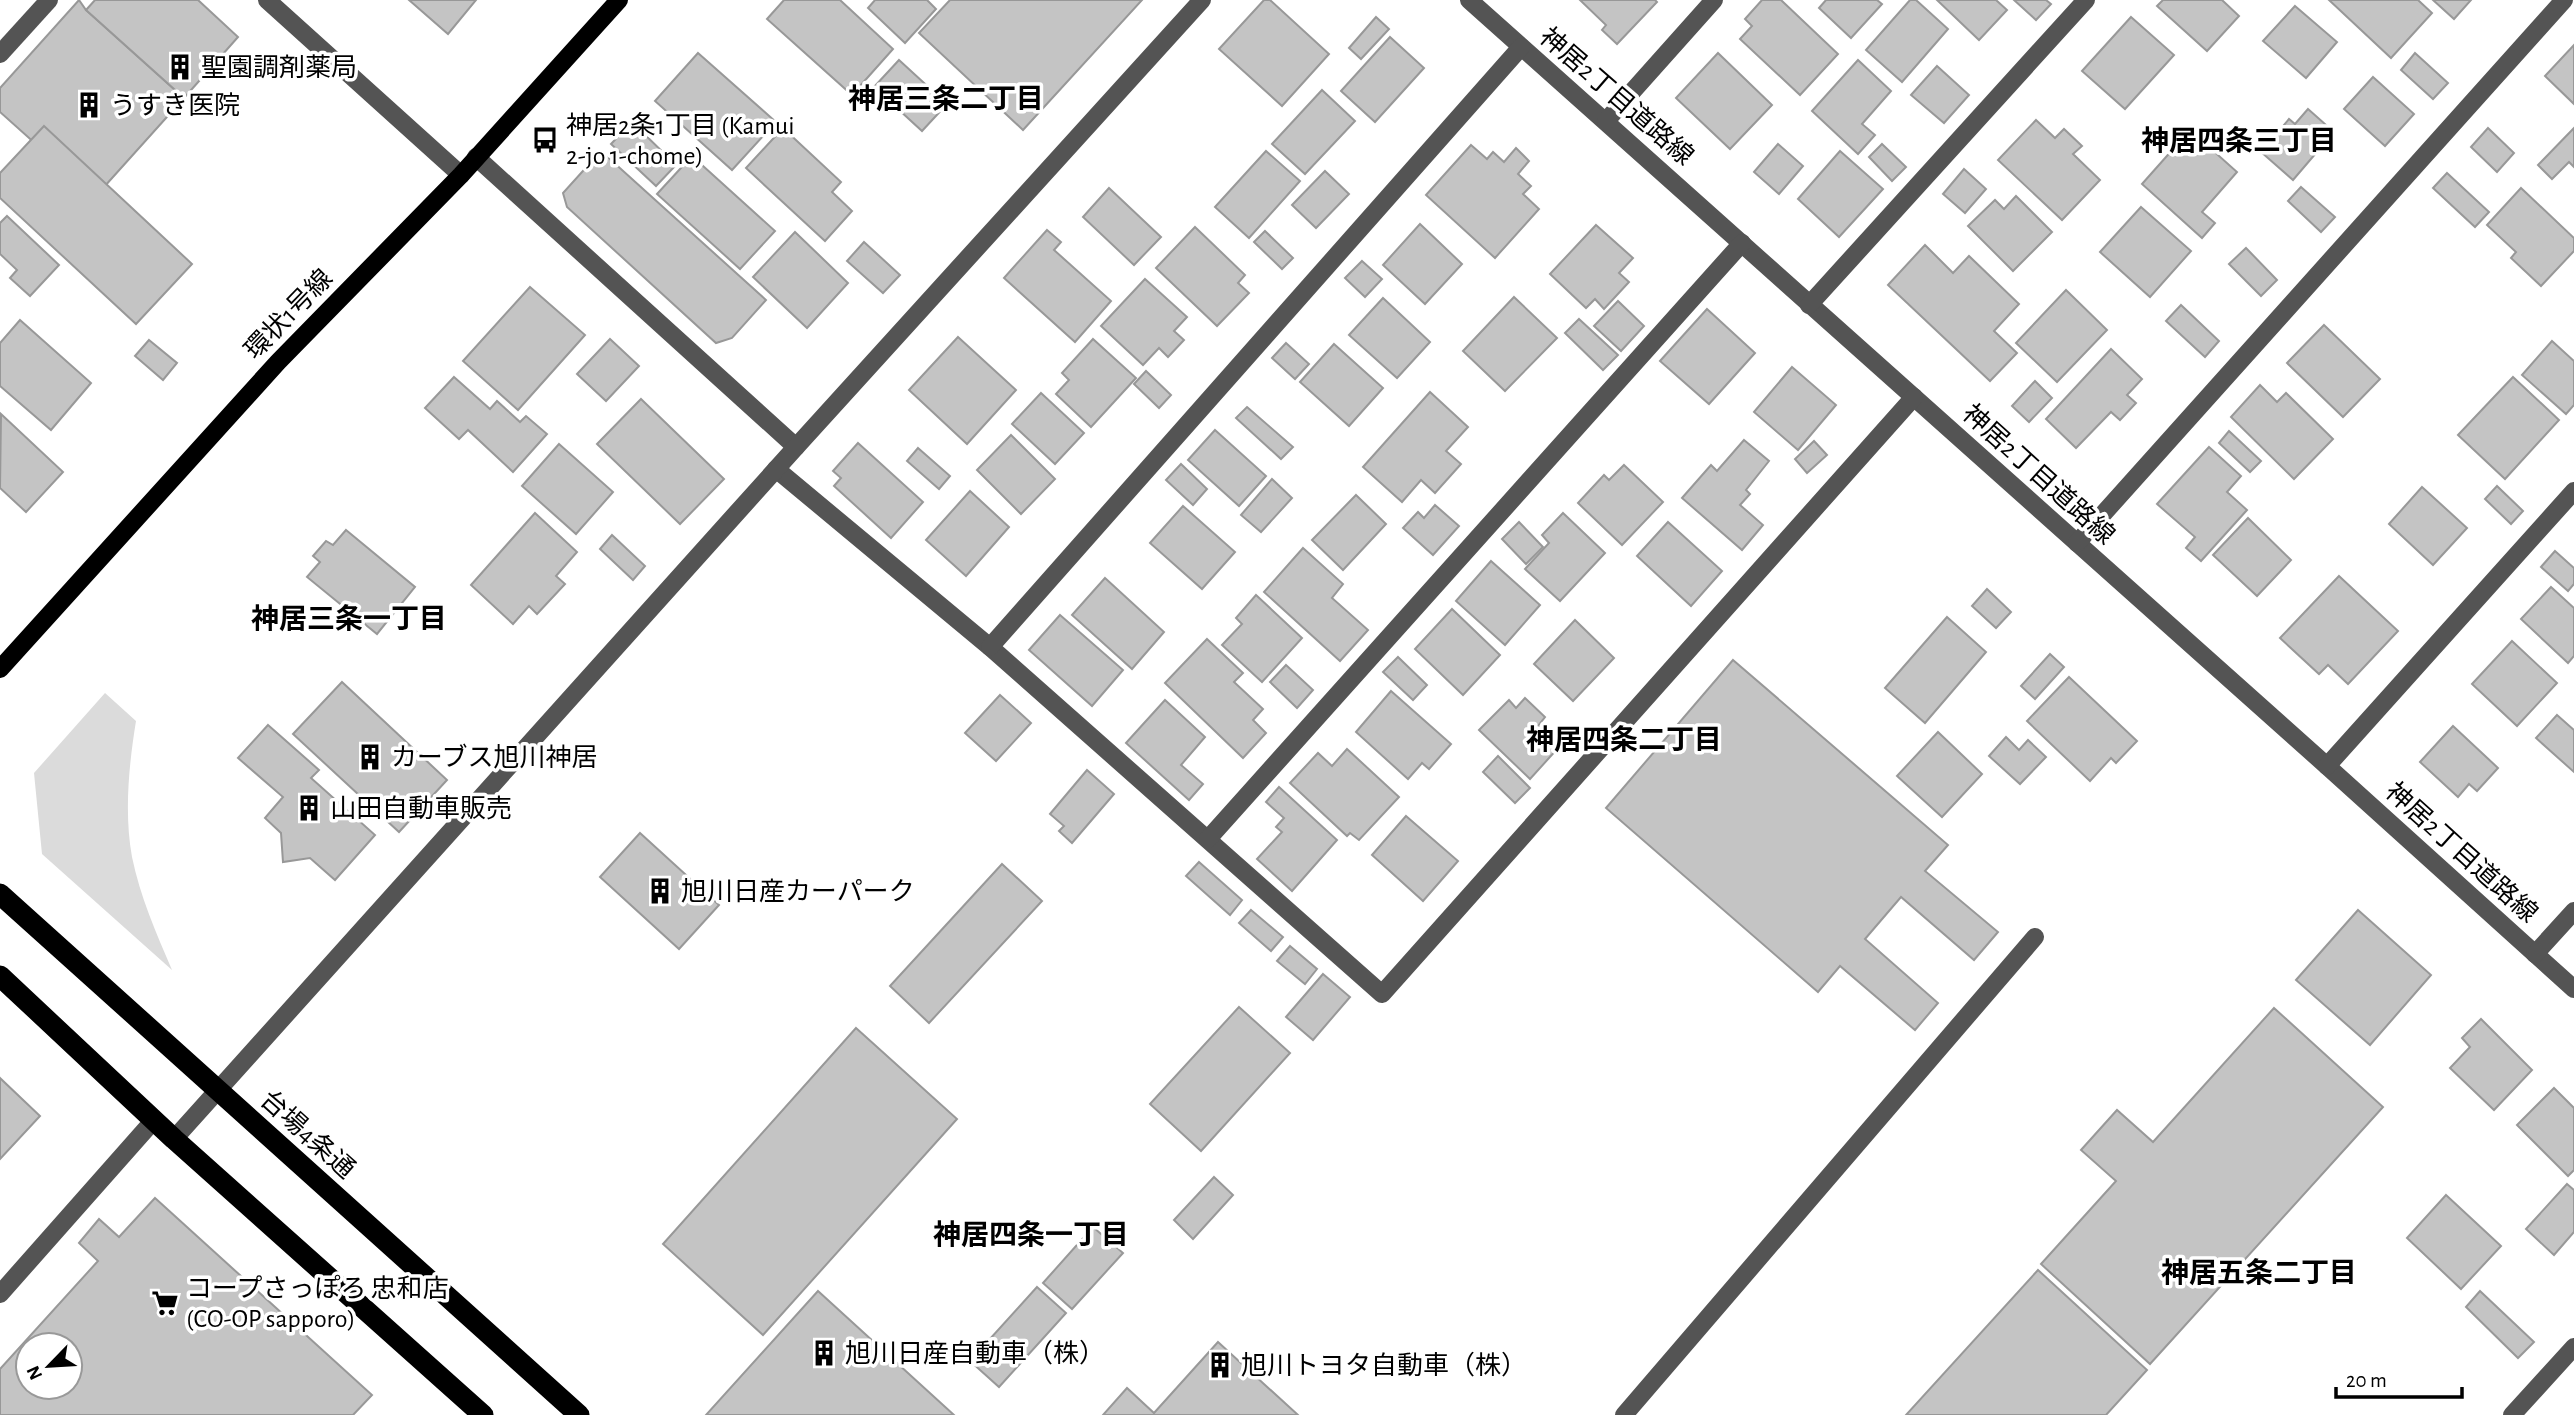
<svg xmlns="http://www.w3.org/2000/svg" width="2574" height="1415" font-family="'Alegreya Sans','Noto Sans JP',sans-serif">
  <style>
    .green { fill: #dbdbdb }
    .building { fill: #c4c4c4; stroke: #989898; stroke-width: 2; fill-rule: evenodd }
    .lines { fill: none; stroke-linecap: round; stroke-linejoin: round }
    .minor { stroke: #545454; stroke-width: 18 }
    .major { stroke: #000; stroke-width: 18 }
    .highway { stroke: #000; stroke-width: 21 }
    .labels { text-anchor: middle; stroke-width: 7; stroke-linejoin: round; paint-order: stroke }
    .poi-label { font-size: 26px; fill: #000; stroke: #fff; text-anchor: start }
    .street-label { font-size: 26px; fill: #000; stroke: #fff }
    .neighbourhood-label { font-size: 28px; font-weight: bold; fill: #000; stroke: #fff }
  </style>
  <rect width="100%" height="100%" fill="#fff"/>
  <path class="green" d="M 105,693 L 136,721 C 129,764 124,813 132,857 C 140,896 156,933 172,970 L 42,854 L 34,773 Z"/>
  <g class="building">
    <polygon points="79,0 86,10 184,98 95,197 0,112 0,88"/>
    <polygon points="95,0 198,0 238,37 184,98 86,10"/>
    <polygon points="409,0 476,0 448,34"/>
    <polygon points="784,0 840,0 893,49 852,95 767,19"/>
    <polygon points="875,0 927,0 936,9 905,43 868,8"/>
    <polygon points="950,0 1142,0 1023,130 919,33"/>
    <polygon points="1264,0 1270,0 1329,54 1282,106 1219,49"/>
    <polygon points="1580,0 1655,0 1657,2 1617,44 1602,30 1606,25"/>
    <polygon points="1762,0 1781,0 1838,54 1800,95 1740,39 1752,26 1745,19"/>
    <polygon points="1826,0 1877,0 1882,4 1851,38 1819,8"/>
    <polygon points="1910,0 1916,0 1948,29 1902,82 1866,50"/>
    <polygon points="1937,0 1996,0 2007,10 1979,40"/>
    <polygon points="2014,0 2046,0 2051,4 2036,20"/>
    <polygon points="2163,0 2222,0 2239,16 2207,51 2157,6"/>
    <polygon points="2329,0 2418,0 2432,13 2391,58"/>
    <polygon points="2433,0 2471,0 2454,19"/>
    <polygon points="2295,6 2337,42 2306,78 2263,41"/>
    <polygon points="1376,17 1389,29 1361,59 1349,48"/>
    <polygon points="2131,17 2174,55 2125,109 2082,71"/>
    <polygon points="1390,37 1424,68 1375,122 1341,91"/>
    <polygon points="2574,45 2574,104 2545,76"/>
    <polygon points="698,53 776,122 732,170 655,101"/>
    <polygon points="1718,53 1772,105 1730,149 1676,98"/>
    <polygon points="2415,53 2448,83 2433,99 2401,70"/>
    <polygon points="899,60 947,104 922,131 874,87"/>
    <polygon points="1858,60 1891,91 1862,124 1875,135 1858,154 1812,111"/>
    <polygon points="1937,66 1969,95 1944,123 1911,95"/>
    <polygon points="2373,77 2414,114 2385,146 2344,109"/>
    <polygon points="1322,90 1355,121 1305,174 1272,144"/>
    <polygon points="2308,109 2334,132 2293,180 2261,152 2289,119 2295,124"/>
    <polygon points="2036,120 2055,138 2064,129 2082,146 2073,154 2100,180 2062,220 1998,160"/>
    <polygon points="632,122 676,165 656,186 611,144"/>
    <polygon points="44,126 192,264 136,324 0,198 0,173"/>
    <polygon points="783,128 841,182 832,192 852,211 825,241 746,168"/>
    <polygon points="2488,128 2514,153 2497,172 2471,147"/>
    <polygon points="2574,128 2574,167 2569,162 2552,179 2538,165"/>
    <polygon points="2190,130 2237,172 2202,212 2215,223 2202,238 2142,184"/>
    <polygon points="1778,144 1803,166 1779,194 1754,172"/>
    <polygon points="1882,144 1906,167 1892,181 1869,157"/>
    <polygon points="1471,145 1487,159 1493,152 1504,162 1516,148 1529,161 1518,174 1531,186 1523,194 1539,209 1495,258 1426,195"/>
    <polygon points="601,151 766,300 732,338 716,343 567,207 563,193"/>
    <polygon points="1266,151 1300,181 1249,238 1215,207"/>
    <polygon points="1840,151 1883,189 1839,237 1798,199"/>
    <polygon points="692,156 775,231 740,269 657,194"/>
    <polygon points="1964,169 1986,189 1965,213 1943,194"/>
    <polygon points="1325,171 1349,194 1316,228 1292,205"/>
    <polygon points="2447,173 2489,212 2475,227 2433,188"/>
    <polygon points="2301,187 2335,217 2321,232 2288,201"/>
    <polygon points="1109,188 1161,237 1134,265 1083,217"/>
    <polygon points="2521,188 2574,238 2574,251 2541,286 2511,258 2516,252 2487,225"/>
    <polygon points="2016,196 2052,232 2013,271 1968,226 1995,200 2004,209"/>
    <polygon points="2141,207 2191,251 2150,297 2100,252"/>
    <polygon points="7,216 59,265 30,296 10,278 17,270 0,254 0,223"/>
    <polygon points="1420,224 1462,264 1425,304 1383,265"/>
    <polygon points="1596,225 1633,258 1619,273 1629,282 1604,309 1595,299 1586,308 1550,274"/>
    <polygon points="1195,227 1245,275 1238,283 1249,293 1217,326 1156,268"/>
    <polygon points="1047,230 1061,242 1054,250 1111,301 1075,342 1004,278"/>
    <polygon points="1265,231 1293,258 1282,269 1254,242"/>
    <polygon points="795,232 848,283 807,328 753,277"/>
    <polygon points="864,242 900,275 883,293 847,261"/>
    <polygon points="1925,245 1953,273 1969,256 2019,304 1994,331 2017,353 1990,381 1888,285"/>
    <polygon points="2246,248 2277,280 2261,296 2229,264"/>
    <polygon points="1362,261 1382,279 1365,297 1345,278"/>
    <polygon points="1145,279 1187,317 1174,331 1184,340 1168,357 1159,348 1143,365 1101,326"/>
    <polygon points="530,287 585,335 518,410 463,361"/>
    <polygon points="2066,290 2107,330 2057,382 2016,343"/>
    <polygon points="1514,297 1557,338 1505,391 1463,351"/>
    <polygon points="1383,298 1430,342 1397,378 1349,335"/>
    <polygon points="1618,301 1644,326 1621,351 1594,326"/>
    <polygon points="2181,305 2219,341 2205,357 2166,321"/>
    <polygon points="1707,309 1755,353 1709,404 1660,361"/>
    <polygon points="1579,319 1618,355 1603,370 1565,333"/>
    <polygon points="20,320 91,383 51,430 0,386 0,343"/>
    <polygon points="2324,325 2380,379 2343,417 2287,363"/>
    <polygon points="958,337 1016,390 967,444 909,390"/>
    <polygon points="610,339 639,366 606,401 577,374"/>
    <polygon points="1093,339 1136,378 1091,427 1056,394 1069,380 1062,373"/>
    <polygon points="149,340 177,363 163,380 135,356"/>
    <polygon points="2552,341 2574,361 2574,405 2566,414 2522,375"/>
    <polygon points="1286,343 1309,364 1295,379 1272,358"/>
    <polygon points="1334,344 1383,388 1349,426 1300,382"/>
    <polygon points="2111,349 2142,379 2127,395 2136,403 2120,420 2111,412 2076,448 2046,419"/>
    <polygon points="1792,367 1836,405 1798,450 1754,412"/>
    <polygon points="1146,371 1171,395 1159,408 1134,384"/>
    <polygon points="454,377 490,409 497,401 520,422 526,416 547,434 513,472 468,430 459,439 425,408"/>
    <polygon points="2513,377 2559,420 2505,479 2458,435"/>
    <polygon points="2035,381 2052,398 2029,422 2012,406"/>
    <polygon points="2260,385 2277,402 2286,393 2333,439 2294,479 2231,417"/>
    <polygon points="1430,392 1468,427 1446,451 1461,464 1435,493 1421,480 1402,502 1363,467"/>
    <polygon points="1041,393 1084,433 1055,464 1012,424"/>
    <polygon points="641,399 724,479 680,524 597,444"/>
    <polygon points="1247,407 1293,447 1281,459 1236,418"/>
    <polygon points="1,414 63,472 26,512 0,488"/>
    <polygon points="1215,430 1266,476 1239,506 1188,460"/>
    <polygon points="2229,431 2261,461 2250,472 2219,443"/>
    <polygon points="1011,435 1055,479 1021,514 977,470"/>
    <polygon points="1744,440 1769,461 1746,490 1750,494 1740,505 1763,525 1742,550 1682,498 1711,465 1717,471"/>
    <polygon points="1814,441 1827,455 1807,473 1795,459"/>
    <polygon points="858,443 923,502 891,538 834,486 841,478 833,471"/>
    <polygon points="559,444 613,492 576,534 522,486"/>
    <polygon points="2209,447 2241,476 2227,492 2247,510 2201,561 2186,548 2195,537 2157,504"/>
    <polygon points="918,448 950,476 939,489 907,461"/>
    <polygon points="1181,464 1207,489 1193,505 1166,480"/>
    <polygon points="1624,465 1663,502 1622,545 1578,503 1604,475 1609,480"/>
    <polygon points="1272,479 1292,498 1261,532 1241,515"/>
    <polygon points="2497,486 2523,511 2511,524 2485,499"/>
    <polygon points="2422,487 2467,528 2433,565 2389,524"/>
    <polygon points="970,491 1009,527 966,576 926,540"/>
    <polygon points="1356,495 1386,524 1343,570 1312,540"/>
    <polygon points="1435,505 1459,526 1433,555 1403,528 1418,512 1424,518"/>
    <polygon points="1183,506 1235,552 1202,589 1150,543"/>
    <polygon points="535,513 577,552 556,576 565,584 537,614 529,606 513,624 471,585"/>
    <polygon points="1563,513 1605,553 1560,601 1525,569 1549,543 1542,535"/>
    <polygon points="2248,518 2291,560 2257,596 2213,555"/>
    <polygon points="1519,522 1543,547 1526,564 1502,539"/>
    <polygon points="1668,522 1722,571 1691,606 1637,556"/>
    <polygon points="346,530 415,587 377,634 307,577 320,562 313,556 326,541 333,545"/>
    <polygon points="612,535 645,566 633,580 600,549"/>
    <polygon points="1303,548 1343,584 1332,598 1368,630 1340,661 1264,592"/>
    <polygon points="2555,551 2574,568 2574,584 2568,591 2541,567"/>
    <polygon points="1491,561 1540,605 1505,645 1456,601"/>
    <polygon points="2339,576 2398,631 2348,684 2328,665 2319,674 2280,638"/>
    <polygon points="1105,578 1164,632 1132,669 1072,615"/>
    <polygon points="2551,587 2574,608 2574,656 2568,663 2521,619"/>
    <polygon points="1987,589 2011,612 1996,628 1972,606"/>
    <polygon points="1256,595 1302,638 1262,682 1222,645 1242,624 1236,618"/>
    <polygon points="1452,609 1500,655 1463,695 1415,649"/>
    <polygon points="1060,615 1123,670 1092,706 1029,650"/>
    <polygon points="1947,617 1986,652 1925,723 1885,688"/>
    <polygon points="1575,620 1614,658 1573,701 1534,664"/>
    <polygon points="1207,639 1243,673 1234,682 1263,709 1253,720 1266,733 1243,758 1165,683"/>
    <polygon points="2512,641 2557,683 2517,726 2472,684"/>
    <polygon points="2050,654 2064,667 2035,699 2021,686"/>
    <polygon points="1398,657 1427,685 1413,700 1383,672"/>
    <polygon points="1733,660 1948,845 1925,871 1998,932 1974,960 1901,897 1865,939 1938,1003 1915,1030 1840,966 1818,992 1606,808"/>
    <polygon points="1286,665 1313,690 1297,708 1270,682"/>
    <polygon points="2069,677 2137,741 2116,763 2111,758 2090,781 2027,721"/>
    <polygon points="342,682 447,780 399,832 293,734"/>
    <polygon points="1391,691 1451,744 1429,769 1422,763 1408,779 1356,732"/>
    <polygon points="1000,695 1031,723 996,761 965,733"/>
    <polygon points="1525,698 1545,717 1538,726 1559,747 1530,779 1479,730 1509,700 1516,708"/>
    <polygon points="1165,700 1205,737 1181,765 1203,784 1189,800 1126,743"/>
    <polygon points="2557,715 2574,730 2574,772 2536,738"/>
    <polygon points="268,725 319,770 311,778 375,835 335,880 310,858 283,862 281,833 265,818 283,797 238,758"/>
    <polygon points="2453,726 2498,768 2477,791 2469,784 2458,797 2420,762"/>
    <polygon points="1938,732 1982,774 1942,817 1897,776"/>
    <polygon points="2006,737 2019,750 2028,740 2046,757 2020,784 1989,756"/>
    <polygon points="1347,749 1399,797 1359,840 1350,833 1347,836 1290,783 1318,753 1332,766"/>
    <polygon points="1498,756 1530,788 1515,803 1483,772"/>
    <polygon points="1087,770 1114,794 1072,843 1059,831 1064,826 1050,814"/>
    <polygon points="1279,787 1337,840 1292,891 1257,859 1282,832 1276,827 1284,818 1266,802"/>
    <polygon points="1406,816 1458,861 1423,901 1372,855"/>
    <polygon points="640,833 719,905 679,949 600,877"/>
    <polygon points="1199,862 1242,900 1230,915 1186,876"/>
    <polygon points="1002,864 1042,901 929,1023 890,986"/>
    <polygon points="1251,910 1283,937 1271,951 1239,923"/>
    <polygon points="2358,910 2431,975 2370,1045 2296,980"/>
    <polygon points="1290,946 1317,969 1305,984 1277,961"/>
    <polygon points="1323,974 1350,997 1313,1040 1286,1017"/>
    <polygon points="1239,1007 1290,1053 1201,1151 1150,1104"/>
    <polygon points="2274,1008 2383,1107 2150,1364 2041,1264 2116,1181 2081,1150 2117,1110 2153,1142"/>
    <polygon points="2481,1019 2532,1070 2494,1110 2450,1068 2470,1047 2462,1038"/>
    <polygon points="856,1028 957,1119 763,1335 663,1244"/>
    <polygon points="0,1078 40,1116 0,1159"/>
    <polygon points="2554,1088 2574,1108 2574,1170 2568,1176 2517,1125"/>
    <polygon points="1214,1177 1233,1195 1193,1239 1174,1220"/>
    <polygon points="2567,1184 2574,1190 2574,1232 2554,1255 2526,1229"/>
    <polygon points="2446,1195 2501,1246 2461,1289 2407,1238"/>
    <path d="M 155,1198 L 372,1395 L 353,1415 L 0,1415 L 0,1369 L 98,1261 L 79,1243 L 99,1219 L 119,1237 ZM 28,1345 L 70,1345 L 70,1387 L 28,1387 Z"/>
    <polygon points="1093,1227 1123,1253 1072,1309 1043,1283"/>
    <polygon points="2038,1270 2147,1370 2106,1415 1906,1415"/>
    <polygon points="1037,1287 1066,1313 999,1387 970,1361"/>
    <polygon points="818,1291 954,1415 706,1415"/>
    <polygon points="2480,1291 2534,1342 2518,1358 2466,1307"/>
    <polygon points="1218,1342 1298,1415 1103,1415 1127,1388 1154,1413"/>
  </g>
  <g class="lines">
    <g class="minor">
      <polyline points="267,0 461,175"/>
      <polyline points="1469,0 2327,766 2574,989"/>
      <polyline points="0,54 49,0"/>
      <polyline points="1606,121 1714,0"/>
      <polyline points="476,157 796,447"/>
      <polyline points="1809,305 2086,0"/>
      <polyline points="776,469 990,647 1382,994 1914,397"/>
      <polyline points="2077,543 2564,0"/>
      <polyline points="990,647 1521,47"/>
      <polyline points="2327,766 2574,491"/>
      <polyline points="1208,839 1742,243"/>
      <polyline points="2535,954 2574,911"/>
      <polyline points="174,1139 796,447 1202,0"/>
      <polyline points="0,1294 154,1120"/>
      <polyline points="1624,1415 2035,937"/>
      <polyline points="2512,1415 2574,1347"/>
    </g>
    <polyline class="major" points="0,669 278,362 461,175 619,0"/>
    <g class="highway">
      <polyline points="0,894 579,1415"/>
      <polyline points="0,976 174,1139 483,1415"/>
    </g>
  </g>
  <defs>
    <g id="building-bare" transform="scale(2.1)"><path d="M-4-6H4V6H1V3H-1V6H-4ZM-2.5-4.3h1.7v1.8h-1.7ZM.8-4.3h1.7v1.8H.8ZM-2.5-1h1.7V.8h-1.7ZM.8-1h1.7V.8H.8Z" fill="#000" stroke="#fff" stroke-width="2.5" paint-order="stroke"/></g>
    <g id="bus-bare" transform="scale(2.1)"><path d="M-5-6H5V4H4V6H2V4H-2V6H-4V4H-5ZM-3.5-4V0h7V-4ZM-3.5 1.2v1.5H-2V1.2ZM2 1.2v1.5H3.5V1.2Z" fill="#000" stroke="#fff" stroke-width="2.5" paint-order="stroke"/></g>
    <g id="supermarket-bare" transform="scale(2.1)"><path d="M-6-5.5h2.5l.6 2H6L4.5 2H-2.5L-4.4-4H-6ZM-1.5 3.2a1.3 1.3 0 1 0 .1 0ZM3 3.2a1.3 1.3 0 1 0 .1 0Z" fill="#000" stroke="#fff" stroke-width="2.5" paint-order="stroke"/></g>
  </defs>
  <g fill-rule="evenodd">
    <use href="#building-bare" x="180" y="67"/>
    <use href="#building-bare" x="89" y="105"/>
    <use href="#bus-bare" x="545" y="140"/>
    <use href="#building-bare" x="370" y="757"/>
    <use href="#building-bare" x="309" y="808"/>
    <use href="#building-bare" x="660" y="891"/>
    <use href="#supermarket-bare" x="165" y="1303"/>
    <use href="#building-bare" x="824" y="1353"/>
    <use href="#building-bare" x="1220" y="1365"/>
  </g>
  <g class="labels">
    <g class="poi-label">
      <text x="201" y="76">聖園調剤薬局</text>
      <text x="110" y="114">うすき医院</text>
      <text x="566" y="134">神居2条1丁目 (Kamui<tspan x="566" dy="30">2-jo 1-chome)</tspan></text>
      <text x="391" y="766">カーブス旭川神居</text>
      <text x="330" y="817">山田自動車販売</text>
      <text x="681" y="900">旭川日産カーパーク</text>
      <text x="186" y="1297">コープさっぽろ 忠和店<tspan x="186" dy="30">(CO-OP sapporo)</tspan></text>
      <text x="845" y="1362">旭川日産自動車（株）</text>
      <text x="1241" y="1374">旭川トヨタ自動車（株）</text>
    </g>
    <g class="street-label">
      <text transform="translate(1617 96) rotate(41)" y="9">神居2丁目道路線</text>
      <text transform="translate(288 314) rotate(-46)" y="9">環状1号線</text>
      <text transform="translate(2039 474) rotate(42)" y="9">神居2丁目道路線</text>
      <text transform="translate(2462 852) rotate(42)" y="9">神居2丁目道路線</text>
      <text transform="translate(308 1134) rotate(42)" y="9">台場4条通</text>
    </g>
    <g class="neighbourhood-label">
      <text x="946" y="108">神居三条二丁目</text>
      <text x="2239" y="150">神居四条三丁目</text>
      <text x="349" y="628">神居三条一丁目</text>
      <text x="1624" y="749">神居四条二丁目</text>
      <text x="1031" y="1244">神居四条一丁目</text>
      <text x="2259" y="1282">神居五条二丁目</text>
    </g>
  </g>
  <g transform="translate(49 1366) rotate(245)"><circle r="33" fill="#ffffff" stroke="#999999" stroke-width="2"/>
  <path d="M0-5L12 26L0 18L-12 26Z" fill="#000000"/>
  <text y="-10" font-size="19" font-weight="bold" text-anchor="middle" fill="#000000">N</text>
  </g>
  <path d="M2336 1387v10h126v-10" fill="none" stroke="#000000" stroke-width="3.5"/>
  <text x="2346" y="1387" font-size="21" fill="#000000" stroke="#ffffff" stroke-width="5" paint-order="stroke">20 m</text>
</svg>
